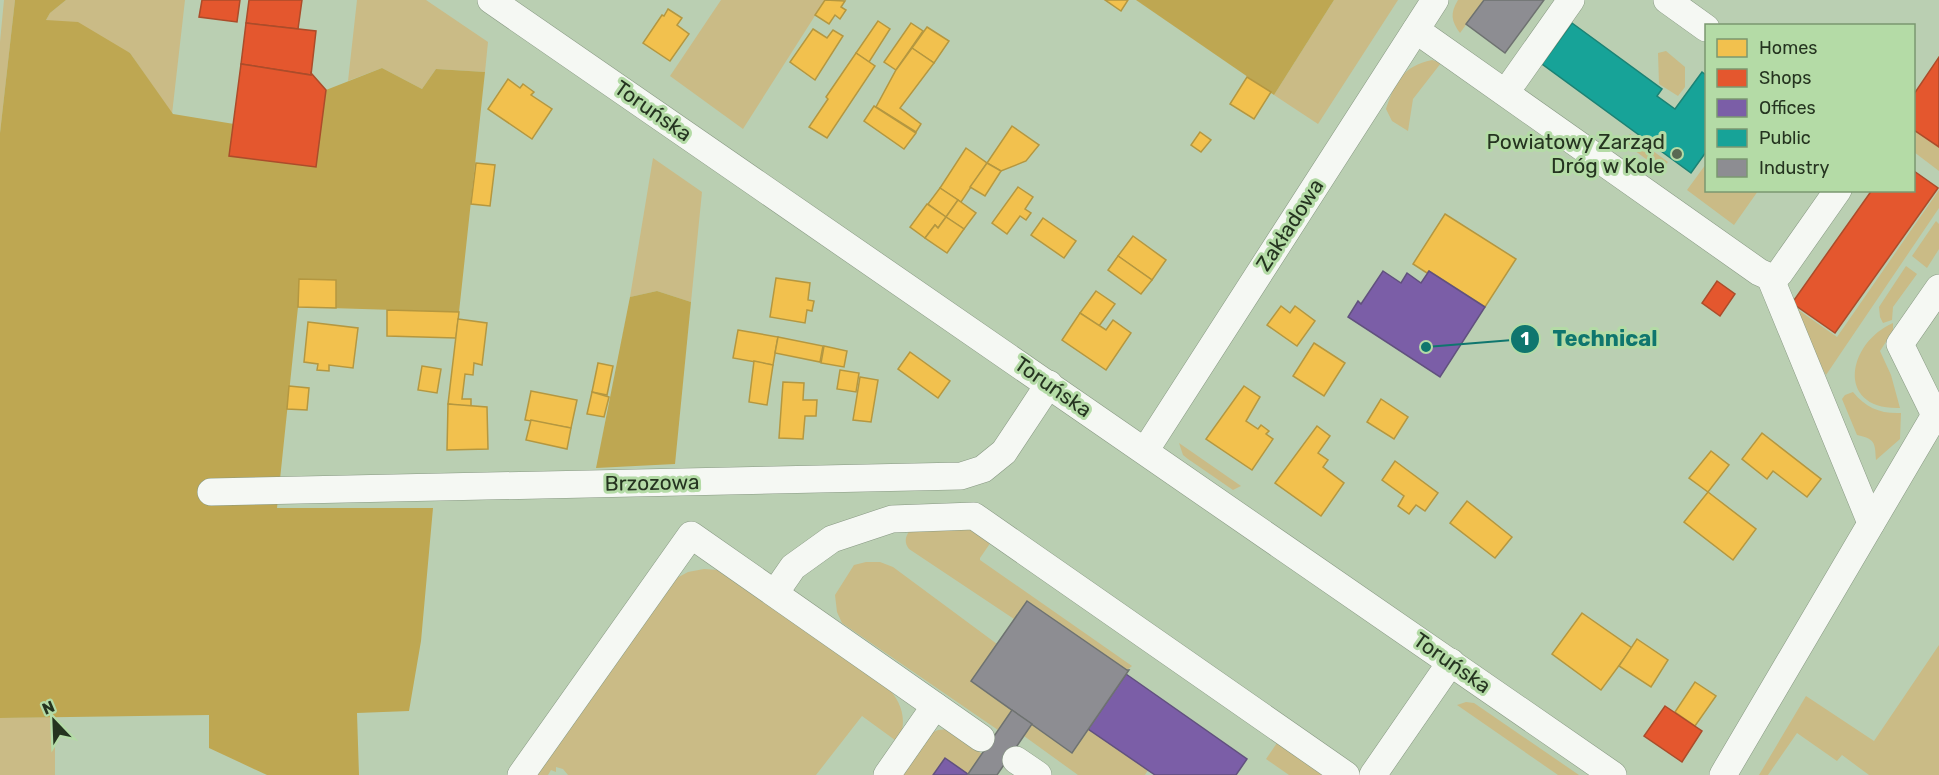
<svg xmlns="http://www.w3.org/2000/svg" width="1939" height="775" font-family="Rubik,sans-serif">
  <style>
    .green { fill: #cabb86 }
    .forest { fill: #bea752 }
    .homes { fill: #f2c14e; stroke: #b49740; stroke-width: 1.5 }
    .shops { fill: #e4572e; stroke: #ab4c2a; stroke-width: 1.5 }
    .offices { fill: #7b5ea7; stroke: #61517e; stroke-width: 1.5 }
    .public { fill: #17a398; stroke: #1b8274; stroke-width: 1.5 }
    .industry { fill: #8d8d92; stroke: #6e7270; stroke-width: 1.5 }
    .lines { fill: none; stroke-linecap: round; stroke-linejoin: round }
    .minor-casing { stroke: #879882; stroke-width: 28 }
    .minor { stroke: #f5f8f3; stroke-width: 27 }
    .poi-dot { fill: #596a53; stroke: #b4dba6; stroke-width: 2 }
    .labels { text-anchor: middle; stroke-width: 6; stroke-linejoin: round; paint-order: stroke }
    .street-label { font-size: 21px; fill: #253420; stroke: #b4dba6 }
    .poi-label { font-size: 21px; fill: #253420; stroke: #b4dba6; text-anchor: end }
    .leader { fill: none; stroke: #0f766e; stroke-width: 2 }
    .callout-dot { fill: #0f766e; stroke: #b4dba6; stroke-width: 2 }
    .mark-label { font-size: 18px; text-anchor: middle; font-weight: bold; fill: #fff }
    .callout-label { font-size: 22px; text-anchor: middle; font-weight: bold; fill: #0f766e; stroke: #b4dba6; stroke-width: 6; stroke-linejoin: round; paint-order: stroke }
  </style>
  <rect width="100%" height="100%" fill="#bacfb2"/>
  <g class="green">
    <polygon points="4,0 15,0 0,133 0,42"/>
    <polygon points="66,0 185,0 172,114 130,53 46,20 50,13"/>
    <polygon points="357,0 426,0 488,42 485,72 436,69 422,89 382,68 348,81"/>
    <polygon points="721,0 825,0 743,129 670,76"/>
    <polygon points="1334,0 1398,0 1318,124 1274,95"/>
    <path d="M 1458,0 L 1484,0 L 1460,33 C 1451,21 1450,13 1458,0 Z"/>
    <polygon points="1666,51 1685,67 1685,87 1678,96 1659,84 1658,53"/>
    <path d="M 1432,60 L 1441,63 L 1413,99 L 1408,131 L 1392,121 L 1386,109 C 1395,82 1403,66 1432,60 Z"/>
    <polygon points="1914,130 1939,147 1939,171 1914,152"/>
    <polygon points="1630,134 1668,162 1661,170 1623,142"/>
    <polygon points="653,158 702,192 691,302 657,291 630,297"/>
    <polygon points="1706,164 1706,190 1758,191 1734,225 1687,190"/>
    <polygon points="1939,190 1939,208 1826,375 1792,309 1794,307 1837,337"/>
    <polygon points="1936,221 1939,224 1939,249 1927,268 1912,256"/>
    <polygon points="1906,266 1917,274 1893,307 1892,320 1883,323 1880,317 1879,307"/>
    <path d="M 1893,323 L 1893,331 L 1880,351 L 1891,375 L 1900,408 C 1835,410 1847,343 1893,323 Z"/>
    <path d="M 1853,392 C 1866,408 1881,414 1901,413 L 1900,439 L 1876,460 C 1875,442 1875,439 1857,435 L 1842,399 L 1845,395 Z"/>
    <polygon points="1179,443 1241,486 1233,490 1188,459 1183,455"/>
    <path d="M 970,528 L 991,542 L 980,558 L 980,560 L 1132,666 L 1127,670 L 1027,601 L 1014,619 L 909,549 C 904,542 905,537 910,530 Z"/>
    <polygon points="866,562 880,562 893,567 997,644 971,681 1012,710 998,730 842,623 837,612 835,595 854,565"/>
    <path d="M 704,569 L 718,570 L 885,684 C 903,704 907,718 899,743 L 862,716 L 816,775 L 568,775 L 563,769 L 556,767 L 556,772 L 551,770 L 548,775 L 535,775 L 675,579 L 688,572 Z"/>
    <polygon points="1939,645 1939,775 1869,775 1842,755 1837,761 1797,733 1768,775 1759,775 1806,696 1874,741"/>
    <polygon points="1466,702 1474,703 1579,775 1558,775 1457,705"/>
    <polygon points="55,717 55,775 0,775 0,718"/>
    <polygon points="1032,724 1071,753 1088,729 1148,770 1145,775 1078,775 1024,736"/>
    <polygon points="948,729 982,754 968,774 945,758 933,775 900,775 929,734 938,730"/>
    <polygon points="1277,743 1325,775 1289,775 1266,759"/>
  </g>
  <g class="forest">
    <polygon points="15,0 66,0 50,13 46,20 78,22 130,53 173,114 234,124 230,156 316,166 326,90 382,68 422,89 436,69 485,72 459,312 298,307 277,508 433,508 421,641 409,711 357,713 359,775 267,775 209,748 209,715 0,718 0,133"/>
    <polygon points="1136,0 1334,0 1274,95"/>
    <polygon points="657,291 691,302 675,464 596,468 630,297"/>
  </g>
  <g class="homes">
    <polygon points="825,0 845,1 841,7 846,10 840,19 835,15 829,24 815,15"/>
    <polygon points="1105,0 1128,0 1121,11"/>
    <polygon points="668,9 682,18 677,25 689,34 670,61 643,43 662,15 664,16"/>
    <polygon points="878,21 890,29 869,62 856,53"/>
    <polygon points="911,23 923,31 896,70 884,62"/>
    <polygon points="927,27 949,41 934,63 912,48"/>
    <polygon points="813,29 827,38 833,30 843,36 815,80 790,62"/>
    <polygon points="912,48 934,63 900,108 921,124 916,132 876,107 896,70"/>
    <polygon points="856,53 875,66 827,138 809,127 828,99 826,97"/>
    <polygon points="1247,77 1271,92 1254,119 1230,104"/>
    <polygon points="508,79 520,88 523,84 534,92 531,95 552,109 532,139 488,109"/>
    <polygon points="874,106 916,133 904,149 864,121"/>
    <polygon points="1012,126 1039,145 1026,161 1001,171 987,163"/>
    <polygon points="1200,132 1211,140 1201,152 1191,145"/>
    <polygon points="966,148 987,163 961,202 940,188"/>
    <polygon points="476,163 495,165 490,206 471,204"/>
    <polygon points="987,163 1001,171 985,196 970,187"/>
    <polygon points="1018,187 1033,197 1025,209 1031,213 1026,220 1020,216 1007,234 992,223"/>
    <polygon points="940,188 958,200 946,217 928,204"/>
    <polygon points="958,200 976,213 964,229 946,217"/>
    <polygon points="927,204 946,217 938,228 935,225 925,238 910,227"/>
    <polygon points="1445,214 1516,259 1485,307 1429,271 1427,273 1413,264"/>
    <polygon points="946,217 964,229 947,253 925,238 935,225 938,228"/>
    <polygon points="1043,218 1076,241 1064,258 1031,235"/>
    <polygon points="1133,236 1166,260 1152,280 1118,256"/>
    <polygon points="1118,256 1152,280 1141,294 1108,270"/>
    <polygon points="776,278 810,283 808,300 814,301 812,311 807,310 805,323 770,317"/>
    <polygon points="299,279 336,280 336,308 298,307"/>
    <polygon points="1096,291 1115,304 1099,326 1080,313"/>
    <polygon points="1281,306 1290,313 1295,306 1315,321 1297,346 1267,325"/>
    <polygon points="387,310 459,312 456,338 387,336"/>
    <polygon points="1080,313 1106,330 1113,320 1131,333 1106,370 1062,340"/>
    <polygon points="458,319 487,323 482,365 474,363 473,375 465,374 462,399 471,399 471,407 448,404"/>
    <polygon points="308,322 358,328 353,368 329,365 329,371 317,370 318,364 304,362"/>
    <polygon points="738,330 778,337 773,365 733,358"/>
    <polygon points="778,337 823,346 820,362 775,353"/>
    <polygon points="1314,343 1345,363 1324,396 1293,376"/>
    <polygon points="824,346 847,351 844,367 821,363"/>
    <polygon points="910,352 950,381 938,398 898,369"/>
    <polygon points="754,361 773,365 767,405 749,402"/>
    <polygon points="598,363 613,366 607,395 592,392"/>
    <polygon points="422,366 441,369 437,393 418,390"/>
    <polygon points="840,370 859,373 856,392 837,389"/>
    <polygon points="860,377 878,380 871,422 853,420"/>
    <polygon points="783,382 804,383 803,400 817,400 816,416 805,416 803,439 779,438"/>
    <polygon points="289,386 309,388 307,410 287,409"/>
    <polygon points="1244,386 1260,397 1246,421 1258,429 1261,425 1269,431 1266,434 1273,439 1252,470 1206,439"/>
    <polygon points="531,391 577,400 571,428 525,420"/>
    <polygon points="592,392 609,397 604,417 587,414"/>
    <polygon points="1381,399 1408,417 1394,439 1367,422"/>
    <polygon points="448,404 487,407 488,449 447,450"/>
    <polygon points="531,420 571,428 567,449 526,440"/>
    <polygon points="1317,426 1330,436 1318,453 1328,460 1323,467 1344,483 1321,516 1275,483"/>
    <polygon points="1762,433 1821,479 1807,497 1773,471 1767,479 1742,459"/>
    <polygon points="1711,451 1729,465 1708,492 1689,478"/>
    <polygon points="1395,461 1438,493 1425,511 1416,505 1409,514 1398,506 1404,496 1382,480"/>
    <polygon points="1708,492 1756,529 1733,560 1684,522"/>
    <polygon points="1467,501 1512,537 1495,558 1450,523"/>
    <polygon points="1582,613 1632,648 1601,690 1552,654"/>
    <polygon points="1637,639 1668,660 1651,687 1619,666"/>
    <polygon points="1695,682 1716,696 1695,726 1675,712"/>
  </g>
  <g class="shops">
    <polygon points="202,0 240,0 237,22 199,17"/>
    <polygon points="249,0 302,0 298,29 246,23"/>
    <polygon points="246,23 316,31 311,75 241,64"/>
    <polygon points="1939,57 1939,147 1914,130 1914,94"/>
    <polygon points="241,64 311,75 311,73 326,90 316,167 229,156"/>
    <polygon points="1914,171 1938,188 1835,333 1792,303 1872,190 1914,190"/>
    <polygon points="1717,281 1735,294 1720,316 1702,303"/>
    <polygon points="1665,706 1702,731 1682,762 1644,736"/>
  </g>
  <g class="offices">
    <polygon points="1383,271 1401,283 1407,273 1421,283 1429,271 1485,307 1440,377 1348,317 1358,301 1361,304"/>
    <polygon points="1126,674 1247,759 1236,775 1155,775 1088,729"/>
    <polygon points="945,758 968,774 970,775 933,775"/>
  </g>
  <polygon class="public" points="1572,23 1662,89 1657,96 1675,109 1702,72 1706,75 1706,152 1691,173 1542,64"/>
  <g class="industry">
    <polygon points="1484,0 1544,0 1505,53 1466,24"/>
    <polygon points="1027,601 1127,670 1129,670 1072,753 971,681"/>
    <polygon points="1012,710 1032,724 997,775 970,775 968,774"/>
  </g>
  <g class="lines">
    <g class="minor-casing">
      <g id="minor">
        <polyline points="491,0 1613,775"/>
        <polyline points="1667,0 1706,28"/>
        <polyline points="1416,30 1759,272 1770,277 1779,274 1838,190"/>
        <polyline points="1506,92 1571,0"/>
        <polyline points="1770,277 1871,523"/>
        <polyline points="1935,415 1900,344 1939,288"/>
        <polyline points="1145,451 1435,0"/>
        <polyline points="211,492 961,476 983,469 1004,452 1049,384"/>
        <polyline points="775,593 793,567 832,539 892,519 974,516 1346,775"/>
        <polyline points="1016,760 1038,775"/>
        <polyline points="521,775 691,535 981,738"/>
        <polyline points="887,775 935,706"/>
        <polyline points="1373,775 1451,662"/>
        <polyline points="1723,775 1935,415"/>
      </g>
    </g>
    <use href="#minor" class="minor"/>
  </g>
  <circle class="poi-dot" cx="1677" cy="154" r="6"/>
  <g class="labels">
    <g class="street-label">
      <text transform="translate(653 111) rotate(35)" y="7">Toruńska</text>
      <text transform="translate(1290 225) rotate(-57)" y="7">Zakładowa</text>
      <text transform="translate(1053 387) rotate(35)" y="7">Toruńska</text>
      <text transform="translate(652 483) rotate(-1)" y="7">Brzozowa</text>
      <text transform="translate(1452 663) rotate(35)" y="7">Toruńska</text>
    </g>
    <g class="poi-label">
      <text x="1665" y="149">Powiatowy Zarząd<tspan x="1665" dy="24">Dróg w Kole</tspan></text>
    </g>
  </g>
  <path class="leader" d="M1426 347L1525 339"/>
  <g class="callout-dot">
    <circle cx="1426" cy="347" r="6"/>
    <circle cx="1525" cy="339" r="15"/>
  </g>
  <g class="mark-label">
    <text x="1525" y="345">1</text>
  </g>
  <g class="callout-label">
    <text x="1605" y="346">Technical</text>
  </g>
  <rect x="1705" y="24" width="210" height="168" fill="#b4dba6" stroke="#7b9870" stroke-width="1.5"/>
  <rect x="1717" y="39" width="30" height="18" fill="#f2c14e" stroke="#7b9870" stroke-width="1.5"/>
  <text x="1759" y="54" font-size="18" fill="#253420">Homes</text>
  <rect x="1717" y="69" width="30" height="18" fill="#e4572e" stroke="#7b9870" stroke-width="1.5"/>
  <text x="1759" y="84" font-size="18" fill="#253420">Shops</text>
  <rect x="1717" y="99" width="30" height="18" fill="#7b5ea7" stroke="#7b9870" stroke-width="1.5"/>
  <text x="1759" y="114" font-size="18" fill="#253420">Offices</text>
  <rect x="1717" y="129" width="30" height="18" fill="#17a398" stroke="#7b9870" stroke-width="1.5"/>
  <text x="1759" y="144" font-size="18" fill="#253420">Public</text>
  <rect x="1717" y="159" width="30" height="18" fill="#8d8d92" stroke="#7b9870" stroke-width="1.5"/>
  <text x="1759" y="174" font-size="18" fill="#253420">Industry</text>
  <g transform="translate(54 721) rotate(337)" stroke="#b4dba6" stroke-width="4.5" paint-order="stroke">
  <path d="M0-4.5L10 22L0 15L-10 22Z" fill="#253420"/>
  <text y="-9" font-size="16" font-weight="bold" text-anchor="middle" fill="#253420">N</text>
  </g>
</svg>
